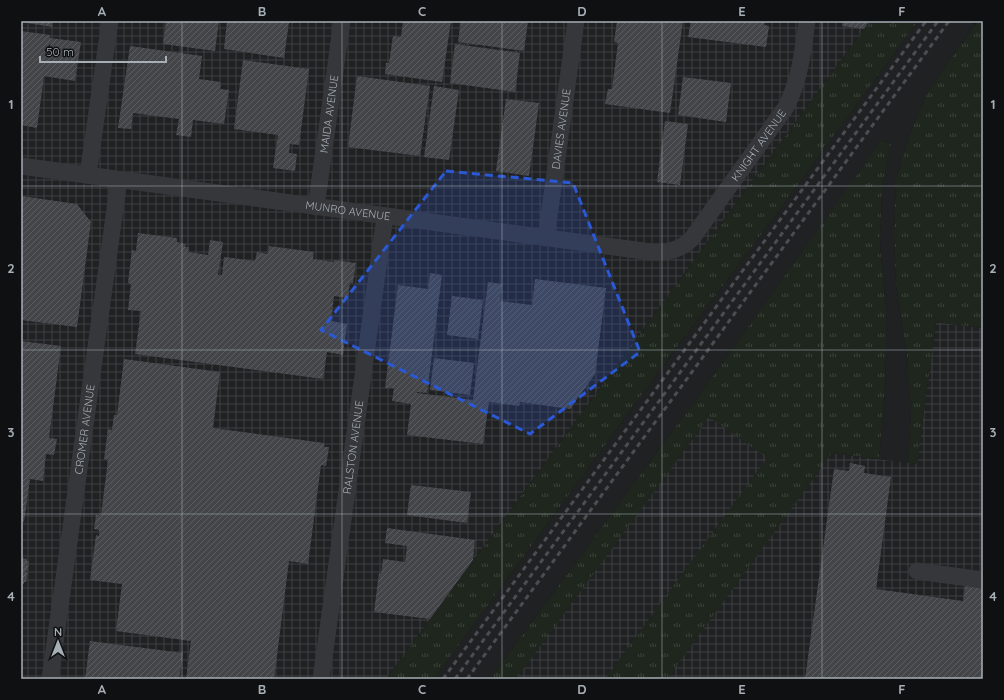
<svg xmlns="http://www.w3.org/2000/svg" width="1004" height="700" font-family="Quicksand,sans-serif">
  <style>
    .built { fill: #202123 }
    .industrial { fill: url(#industrial-grid) }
    .grass { fill: url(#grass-tufts) }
    .building { fill: url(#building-hatch) }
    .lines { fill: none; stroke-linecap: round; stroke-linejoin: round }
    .minor { stroke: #35373b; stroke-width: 17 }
    .rail { stroke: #4a4e52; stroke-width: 3; stroke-dasharray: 5 4; stroke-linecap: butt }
    .marked { fill: #2b58d5; fill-opacity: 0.2; stroke: #2b58d5; stroke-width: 3; stroke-dasharray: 8 5; stroke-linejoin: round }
    .grid { fill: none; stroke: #a6aeb6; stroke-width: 1; stroke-opacity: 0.55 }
    .labels { text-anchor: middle; stroke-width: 4; stroke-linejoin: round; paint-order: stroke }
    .street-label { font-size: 11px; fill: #a6aeb6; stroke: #0f1011 }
    .neatline { fill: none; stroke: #a6aeb6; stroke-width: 1.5 }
    .grid-label { font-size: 13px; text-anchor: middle; font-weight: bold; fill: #a6aeb6 }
  </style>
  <defs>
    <pattern id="industrial-grid" width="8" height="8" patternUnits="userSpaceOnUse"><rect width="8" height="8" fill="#202123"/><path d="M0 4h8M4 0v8" fill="none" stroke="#3d3f41"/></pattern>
    <pattern id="grass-tufts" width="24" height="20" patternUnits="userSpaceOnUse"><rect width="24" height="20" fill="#1f261e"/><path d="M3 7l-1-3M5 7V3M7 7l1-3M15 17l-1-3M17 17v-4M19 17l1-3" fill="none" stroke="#3d433c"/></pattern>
    <pattern id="building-hatch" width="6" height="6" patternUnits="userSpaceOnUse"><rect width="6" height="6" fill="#434549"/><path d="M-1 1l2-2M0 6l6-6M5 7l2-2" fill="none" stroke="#5b5d61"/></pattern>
  </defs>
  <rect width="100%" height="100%" fill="#141516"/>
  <polygon class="built" points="918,21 970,21 975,25 929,89 912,128 896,178 894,234 896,284 907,357 911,412 908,463 879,459 885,392 886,348 886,311 880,244 882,187 891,144 883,140 715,373 490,679 434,679 662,367 772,220"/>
  <g class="industrial">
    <polygon points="21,21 870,21 386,679 21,679"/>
    <polygon points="936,322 983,328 983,679 501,679 708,402 832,453 917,464"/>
  </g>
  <g class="grass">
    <polygon points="870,21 918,21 772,220 662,367 434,679 386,679"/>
    <polygon points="978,21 983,21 983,328 936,322 917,464 908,463 911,412 907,357 896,284 894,234 896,178 912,128 929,89"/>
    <polygon points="882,140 891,144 882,187 880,244 886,311 886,348 885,392 879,459 832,453 667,679 605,679 767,458 709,417 516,679 490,679 715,373"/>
  </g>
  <g class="building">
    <polygon points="21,21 53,21 52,27 21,22"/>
    <polygon points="166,21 219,21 215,51 163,44"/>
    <polygon points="227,21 295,21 294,23 289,22 284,58 224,49"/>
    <polygon points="403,21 451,21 442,82 385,74 386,63 389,63 393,36 401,37"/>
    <polygon points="461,21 528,21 524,51 458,42"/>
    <polygon points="617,21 683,21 670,113 605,104 608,89 612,89 618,43 614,42"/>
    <polygon points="691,21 765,21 764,25 769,26 766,47 688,37"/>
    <polygon points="843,21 869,21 864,29 842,26"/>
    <polygon points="21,31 50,35 50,38 81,42 75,81 44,76 37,128 21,125"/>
    <polygon points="455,44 520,53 515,92 450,83"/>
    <polygon points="130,46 202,56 199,79 221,82 220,89 229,90 224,124 193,120 191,137 176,135 179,119 133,113 131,129 118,128"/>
    <polygon points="243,60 309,69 299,145 290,144 289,153 297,154 295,171 273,168 278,135 234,129"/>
    <polygon points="357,76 430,86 420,156 348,147"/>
    <polygon points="683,77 731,83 726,122 678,115"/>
    <polygon points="434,86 459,90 449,160 424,157"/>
    <polygon points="506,99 539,103 529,176 496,171"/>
    <polygon points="665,121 688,124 680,185 657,182"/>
    <polygon points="21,196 77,204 91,222 77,327 21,320"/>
    <polygon points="138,233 177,238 177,242 186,244 185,247 189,247 188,252 208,255 210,240 223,242 218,275 222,275 224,257 255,261 257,252 268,254 269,246 314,252 313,259 334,262 334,260 356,263 353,283 350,283 348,298 334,296 331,321 347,324 343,355 327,352 323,379 135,354 141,311 128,310 131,284 128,283 132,250 136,251"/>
    <polygon points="430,273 442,275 427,393 417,392 417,393 473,400 488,282 502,284 500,301 532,305 535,279 606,288 595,374 570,409 520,402 519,406 489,402 483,444 407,435 411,404 392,401 394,388 385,388 398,285 428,289"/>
    <polygon points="452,296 483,300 478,339 447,335"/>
    <polygon points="21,341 61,346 49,438 57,439 54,455 46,454 43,481 30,479 24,522 21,521"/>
    <polygon points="434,358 474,363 470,395 430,390"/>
    <polygon points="124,359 220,372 213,428 324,443 324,447 329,447 326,466 321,465 308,564 289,561 274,679 186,679 191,641 116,631 122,584 90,580 96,535 99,536 99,530 94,529 96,515 101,515 108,460 104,459 108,429 112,430 114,415 117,415"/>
    <polygon points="850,463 865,466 864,473 891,477 876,589 963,601 966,581 983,583 983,679 805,679 834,469 849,471"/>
    <polygon points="411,485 471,492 467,523 407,515"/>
    <polygon points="387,528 475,540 473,560 430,619 374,612 379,573 381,574 383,559 405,562 407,546 385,543"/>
    <polygon points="21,558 27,559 27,561 29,561 28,571 26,571 26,572 28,573 26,582 24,582 24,584 21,583"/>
    <polygon points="90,641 183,653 179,679 85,679"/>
  </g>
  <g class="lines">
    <g class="minor">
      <path id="s1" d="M 21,166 L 651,252 C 668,253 682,250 693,237 L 786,107 C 800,80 803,51 807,21"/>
      <polyline points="88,175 110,21"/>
      <path id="s2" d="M 316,207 L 342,21"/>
      <path id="s3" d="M 546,238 L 576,21"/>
      <polyline points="917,571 983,580"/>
      <path id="s4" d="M 50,679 L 119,180"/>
      <path id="s5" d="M 321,679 L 385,216"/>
    </g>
    <g class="rail">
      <polyline points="443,679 926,21"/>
      <polyline points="455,679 938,21"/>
      <polyline points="467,679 949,21"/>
    </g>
  </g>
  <path class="marked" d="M 446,171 L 573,183 L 640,352 L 530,434 L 321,330 Z"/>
  <path class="grid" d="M 182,21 L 182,679M 342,21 L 342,679M 502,21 L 502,679M 662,21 L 662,679M 822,21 L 822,679M 21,186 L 983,186M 21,350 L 983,350M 21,514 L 983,514"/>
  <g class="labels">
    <g class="street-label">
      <text dy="4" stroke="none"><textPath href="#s2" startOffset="94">MAIDA AVENUE</textPath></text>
      <text dy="4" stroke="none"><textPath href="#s3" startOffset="110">DAVIES AVENUE</textPath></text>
      <text dy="4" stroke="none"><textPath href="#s1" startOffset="795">KNIGHT AVENUE</textPath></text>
      <text dy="4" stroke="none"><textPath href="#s1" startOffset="330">MUNRO AVENUE</textPath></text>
      <text dy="4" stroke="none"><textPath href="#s4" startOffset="252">CROMER AVENUE</textPath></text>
      <text dy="4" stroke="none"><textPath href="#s5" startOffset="234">RALSTON AVENUE</textPath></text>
    </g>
  </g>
  <rect width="1004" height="700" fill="none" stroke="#0f1011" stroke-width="44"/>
  <g transform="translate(58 642)" stroke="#0f1011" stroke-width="3" paint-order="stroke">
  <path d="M0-3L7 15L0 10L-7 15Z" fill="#a6aeb6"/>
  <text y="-6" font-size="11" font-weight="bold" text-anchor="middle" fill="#a6aeb6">N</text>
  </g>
  <path d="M40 56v6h126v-6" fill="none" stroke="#a6aeb6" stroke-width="2"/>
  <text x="46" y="56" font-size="12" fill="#a6aeb6" stroke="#0f1011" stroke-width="3" paint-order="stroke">50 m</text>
  <rect x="22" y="22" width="960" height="656" class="neatline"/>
  <g class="grid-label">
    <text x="102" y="16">A</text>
    <text x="262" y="16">B</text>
    <text x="422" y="16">C</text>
    <text x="582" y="16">D</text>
    <text x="742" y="16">E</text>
    <text x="902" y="16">F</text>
    <text x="11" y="109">1</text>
    <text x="993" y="109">1</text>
    <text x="11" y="273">2</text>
    <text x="993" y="273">2</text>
    <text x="11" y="437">3</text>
    <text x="993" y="437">3</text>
    <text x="11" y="601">4</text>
    <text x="993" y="601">4</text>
    <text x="102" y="694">A</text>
    <text x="262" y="694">B</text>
    <text x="422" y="694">C</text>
    <text x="582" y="694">D</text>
    <text x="742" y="694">E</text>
    <text x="902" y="694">F</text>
  </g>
</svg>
